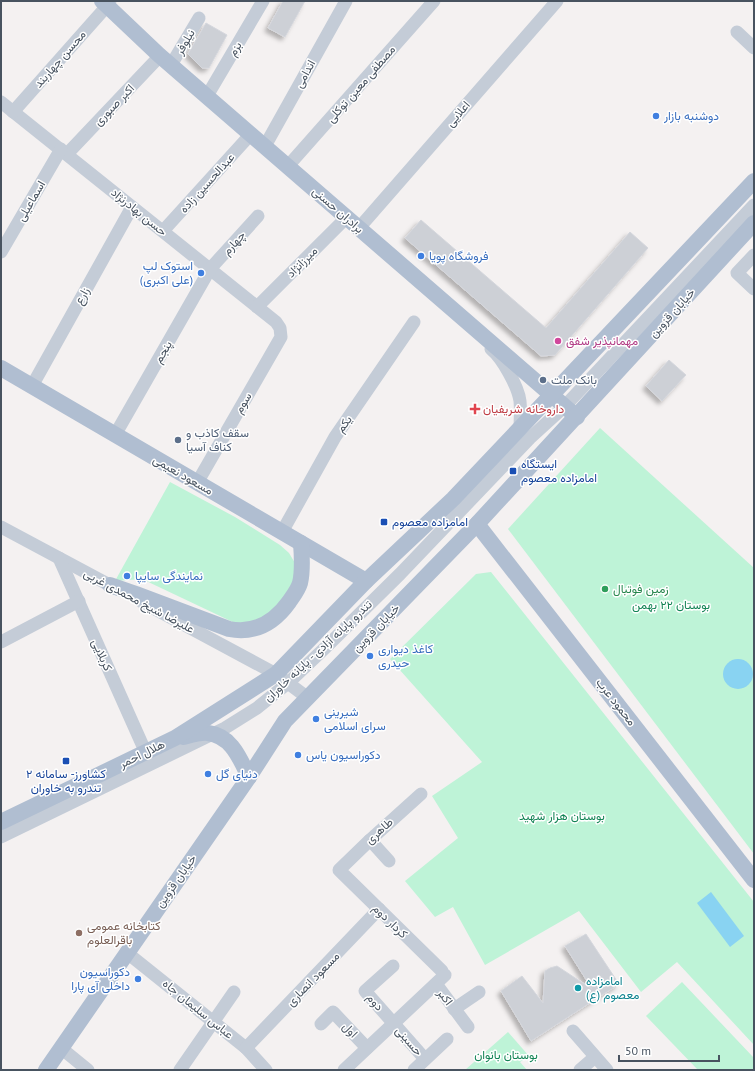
<svg xmlns="http://www.w3.org/2000/svg" width="755" height="1071" font-family="'PT Sans',Vazirmatn,sans-serif">
  <style>
    .green { fill: #bef3d7 }
    .water { fill: #89d3f2 }
    .building { fill: #cdd0d6; stroke: #d5d7dd; filter: url(#shadow) }
    .lines { fill: none; stroke-linecap: round; stroke-linejoin: round }
    .minor { stroke: #c4ccd7; stroke-width: 13 }
    .major { stroke: #b0bed1; stroke-width: 16 }
    .shop-dot { fill: #3f7fe0; stroke: #fff; stroke-width: 1.5 }
    .hotel-dot { fill: #d1479c; stroke: #fff; stroke-width: 1.5 }
    .service-dot { fill: #5c6f8a; stroke: #fff; stroke-width: 1.5 }
    .health-dot { fill: #e0444e; stroke: #fff; stroke-width: 1.5 }
    .transit-dot { fill: #1a4fb4; stroke: #fff; stroke-width: 1.5 }
    .leisure-dot { fill: #2e9e5b; stroke: #fff; stroke-width: 1.5 }
    .education-dot { fill: #8d6e63; stroke: #fff; stroke-width: 1.5 }
    .culture-dot { fill: #0f9aa8; stroke: #fff; stroke-width: 1.5 }
    .labels { text-anchor: middle; stroke-width: 3; stroke-linejoin: round; paint-order: stroke }
    .street-label { font-size: 12px; fill: #485360; stroke: #fff }
    .shop-label { font-size: 12px; fill: #366cbe; stroke: #fff; text-anchor: start }
    .hotel-label { font-size: 12px; fill: #b23c85; stroke: #fff; text-anchor: start }
    .service-label { font-size: 12px; fill: #4e5e75; stroke: #fff; text-anchor: start }
    .health-label { font-size: 12px; fill: #be3a42; stroke: #fff; text-anchor: start }
    .transit-label { font-size: 12px; fill: #164399; stroke: #fff; text-anchor: start }
    .leisure-label { font-size: 12px; fill: #27864d; stroke: #fff; text-anchor: start }
    .park-label { font-size: 12px; fill: #118354; stroke: #fff }
    .education-label { font-size: 12px; fill: #785e54; stroke: #fff; text-anchor: start }
    .culture-label { font-size: 12px; fill: #0d838f; stroke: #fff; text-anchor: start }
  </style>
  <defs>
    <filter id="shadow"><feDropShadow dx="-3.5" dy="3.5" stdDeviation="2" flood-color="#0004"/></filter>
  </defs>
  <rect width="100%" height="100%" fill="#f4f1f1"/>
  <g class="green">
    <polygon points="600,428 754,568 754,854 508,529"/>
    <polygon points="170,482 235,517 280,545 289,553 295,563 295,581 269,618 239,625 142,579 115,581"/>
    <polygon points="491,572 754,902 754,1045 677,962 641,992 579,911 485,965 453,907 435,917 405,881 458,838 432,796 482,762 390,659 476,574"/>
    <polygon points="682,982 754,1058 754,1070 698,1070 646,1016"/>
    <polygon points="508,1032 529,1056 520,1062 527,1070 465,1070"/>
  </g>
  <g class="water">
    <circle cx="738" cy="674" r="15"/>
    <polygon points="711,892 744,936 730,947 697,903"/>
  </g>
  <g class="building">
    <polygon points="283,1 305,1 285,37 268,28"/>
    <polygon points="206,23 227,35 209,68 202,68 188,54"/>
    <polygon points="421,220 546,328 630,232 648,248 555,355 541,356 405,238"/>
    <polygon points="669,360 686,375 662,401 646,386"/>
    <polygon points="586,934 619,984 531,1041 501,991 522,976 543,1003 545,971 550,968 557,966 592,989 565,946"/>
  </g>
  <g class="lines">
    <g class="minor">
      <polyline points="737,32 754,48"/>
      <polyline points="171,65 199,18"/>
      <polyline points="207,96 263,1"/>
      <polyline points="1,102 276,322 280,328 281,337 197,483"/>
      <polyline points="13,112 107,6 110,1"/>
      <polyline points="265,146 346,1"/>
      <polyline points="67,154 158,58 159,55"/>
      <polyline points="288,166 434,1"/>
      <polyline points="359,228 557,1"/>
      <polyline points="163,231 251,134"/>
      <polyline points="1,252 61,149"/>
      <polyline points="754,255 737,273 754,289"/>
      <polyline points="257,307 347,217"/>
      <path d="M 491,349 C 502,358 518,386 520,401 C 521,410 520,420 520,429"/>
      <polyline points="32,386 132,207"/>
      <polyline points="115,435 210,269 258,216"/>
      <polyline points="1,527 117,589"/>
      <polyline points="282,532 335,437 414,322"/>
      <polyline points="59,558 146,753"/>
      <polyline points="142,602 276,674 308,698"/>
      <polyline points="1,642 79,601"/>
      <polyline points="421,794 370,840 339,870 442,971"/>
      <polyline points="1,837 225,728 257,708 288,683 326,647 400,574 530,438 564,407 754,205"/>
      <polyline points="370,840 389,861"/>
      <polyline points="126,952 246,1048 266,1070"/>
      <polyline points="393,966 365,991 425,1059"/>
      <polyline points="436,984 468,1027"/>
      <polyline points="454,1009 479,992"/>
      <polyline points="321,1024 333,1012 367,1048"/>
      <polyline points="573,1031 607,1070"/>
      <polyline points="61,1048 88,1070"/>
      <polyline points="246,1048 379,909"/>
      <polyline points="180,1070 234,992"/>
      <polyline points="344,1070 445,975"/>
      <polyline points="414,1070 447,1039"/>
      <polyline points="580,1070 595,1057"/>
    </g>
    <g class="major">
      <polyline points="102,1 159,55 577,417"/>
      <polyline points="1,368 366,581"/>
      <polyline points="477,524 754,880"/>
      <path d="M 110,585 L 136,594 L 229,629 C 255,634 274,623 289,602 C 293,596 298,590 300,583 C 303,571 302,556 301,543"/>
      <path d="M 183,737 C 191,735 201,732 208,733 C 232,736 240,759 249,777"/>
      <polyline points="1,822 175,738 276,674 366,581 453,499 754,181"/>
      <polyline points="46,1070 249,777 285,721 477,524 754,223"/>
    </g>
  </g>
  <g class="shop-dot">
    <circle cx="656" cy="116" r="4"/>
    <circle cx="421" cy="256" r="4"/>
    <circle cx="201" cy="273" r="4"/>
    <circle cx="127" cy="576" r="4"/>
    <circle cx="370" cy="656" r="4"/>
    <circle cx="316" cy="719" r="4"/>
    <circle cx="298" cy="755" r="4"/>
    <circle cx="208" cy="774" r="4"/>
    <circle cx="138" cy="979" r="4"/>
  </g>
  <circle class="hotel-dot" cx="558" cy="341" r="4"/>
  <g class="service-dot">
    <circle cx="543" cy="380" r="4"/>
    <circle cx="178" cy="440" r="4"/>
  </g>
  <path class="health-dot" d="M473 403h4v4h4v4h-4v4h-4v-4h-4v-4h4z"/>
  <g class="transit-dot">
    <rect x="509" y="467" width="8" height="8" rx="2"/>
    <rect x="380" y="518" width="8" height="8" rx="2"/>
    <rect x="62" y="757" width="8" height="8" rx="2"/>
  </g>
  <circle class="leisure-dot" cx="605" cy="589" r="4"/>
  <circle class="education-dot" cx="79" cy="933" r="4"/>
  <circle class="culture-dot" cx="578" cy="988" r="4"/>
  <g class="labels">
    <g class="street-label">
      <text transform="translate(185 42) rotate(-60)" y="4">نیلوفر</text>
      <text transform="translate(235 49) rotate(-60)" y="4">بزم</text>
      <text transform="translate(60 59) rotate(-49)" y="4">محسن چهاربند</text>
      <text transform="translate(305 74) rotate(-61)" y="4">اندامی</text>
      <text transform="translate(361 84) rotate(-49)" y="4">مصطفی معین توکلی</text>
      <text transform="translate(114 105) rotate(-46)" y="4">اکبر صبوری</text>
      <text transform="translate(458 114) rotate(-49)" y="4">اعلایی</text>
      <text transform="translate(207 183) rotate(-48)" y="4">عبدالحسین زاده</text>
      <text transform="translate(31 201) rotate(-60)" y="4">اسماعیلی</text>
      <text transform="translate(338 210) rotate(41)" y="4">برادران حسنی</text>
      <text transform="translate(139 212) rotate(39)" y="4">حسن بهادرنژاد</text>
      <text transform="translate(234 243) rotate(-48)" y="4">چهارم</text>
      <text transform="translate(302 262) rotate(-45)" y="4">ميرزانژاد</text>
      <text transform="translate(82 296) rotate(-61)" y="4">زارع</text>
      <text transform="translate(672 313) rotate(-48)" y="4">خیابان قزوین</text>
      <text transform="translate(163 352) rotate(-60)" y="4">پنجم</text>
      <text transform="translate(243 403) rotate(-60)" y="4">سوم</text>
      <text transform="translate(344 424) rotate(-55)" y="4">یکم</text>
      <text transform="translate(183 475) rotate(30)" y="4">مسعود نعیمی</text>
      <text transform="translate(139 601) rotate(28)" y="4">علیرضا شیخ محمدی غربی</text>
      <text transform="translate(376 628) rotate(-46)" y="4">خیابان قزوین</text>
      <text transform="translate(318 651) rotate(-43)" y="4">تندرو پایانه آزادی - پایانه خاوران</text>
      <text transform="translate(102 655) rotate(66)" y="4">کربلایی</text>
      <text transform="translate(616 702) rotate(52)" y="4">محمود عرب</text>
      <text transform="translate(142 754) rotate(-26)" y="4">هلال احمر</text>
      <text transform="translate(379 831) rotate(-42)" y="4">طاهری</text>
      <text transform="translate(176 881) rotate(-55)" y="4">خیابان قزوین</text>
      <text transform="translate(390 921) rotate(44)" y="4">کردار دوم</text>
      <text transform="translate(313 979) rotate(-46)" y="4">مسعود انصاری</text>
      <text transform="translate(445 997) rotate(53)" y="4">اکبر</text>
      <text transform="translate(375 1002) rotate(49)" y="4">دوم</text>
      <text transform="translate(198 1009) rotate(39)" y="4">عباس سلیمان جاه</text>
      <text transform="translate(350 1030) rotate(46)" y="4">اول</text>
      <text transform="translate(409 1041) rotate(49)" y="4">حسینی</text>
    </g>
    <g class="shop-label">
      <text x="664" y="120">دوشنبه بازار</text>
      <text x="429" y="260">فروشگاه پویا</text>
      <text x="193" y="270" text-anchor="end">استوک لپ<tspan x="193" dy="14">(علی اکبری)</tspan></text>
      <text x="135" y="580">نمایندگی سایپا</text>
      <text x="378" y="653">کاغذ دیواری<tspan x="378" dy="14">حیدری</tspan></text>
      <text x="324" y="716">شیرینی<tspan x="324" dy="14">سرای اسلامی</tspan></text>
      <text x="306" y="759">دکوراسیون یاس</text>
      <text x="216" y="778">دنیای گل</text>
      <text x="130" y="976" text-anchor="end">دکوراسیون<tspan x="130" dy="14">داخلی آی پارا</tspan></text>
    </g>
    <g class="hotel-label">
      <text x="566" y="345">مهمانپذیر شفق</text>
    </g>
    <g class="service-label">
      <text x="551" y="384">بانک ملت</text>
      <text x="186" y="437">سقف کاذب و<tspan x="186" dy="14">کناف آسیا</tspan></text>
    </g>
    <g class="health-label">
      <text x="483" y="413">داروخانه شریفیان</text>
    </g>
    <g class="transit-label">
      <text x="521" y="468">ایستگاه<tspan x="521" dy="14">امامزاده معصوم</tspan></text>
      <text x="392" y="526">امامزاده معصوم</text>
      <text x="66" y="778" text-anchor="middle">کشاورز- سامانه ۲<tspan x="66" dy="14">تندرو به خاوران</tspan></text>
    </g>
    <g class="leisure-label">
      <text x="613" y="593">زمین فوتبال</text>
    </g>
    <g class="park-label">
      <text x="671" y="609">بوستان ۲۲ بهمن</text>
      <text x="562" y="820">بوستان هزار شهید</text>
      <text x="506" y="1059">بوستان بانوان</text>
    </g>
    <g class="education-label">
      <text x="87" y="930">کتابخانه عمومی<tspan x="87" dy="14">باقرالعلوم</tspan></text>
    </g>
    <g class="culture-label">
      <text x="586" y="985">امامزاده<tspan x="586" dy="14">معصوم (ع)</tspan></text>
    </g>
  </g>
  <rect width="755" height="1071" fill="none" stroke="#485360" stroke-width="4"/>
  <path d="M619 1055v6h100v-6" fill="none" stroke="#485360" stroke-width="2"/>
  <text x="625" y="1055" font-size="12" fill="#485360" stroke="#ffffff" stroke-width="3" paint-order="stroke">50 m</text>
</svg>
